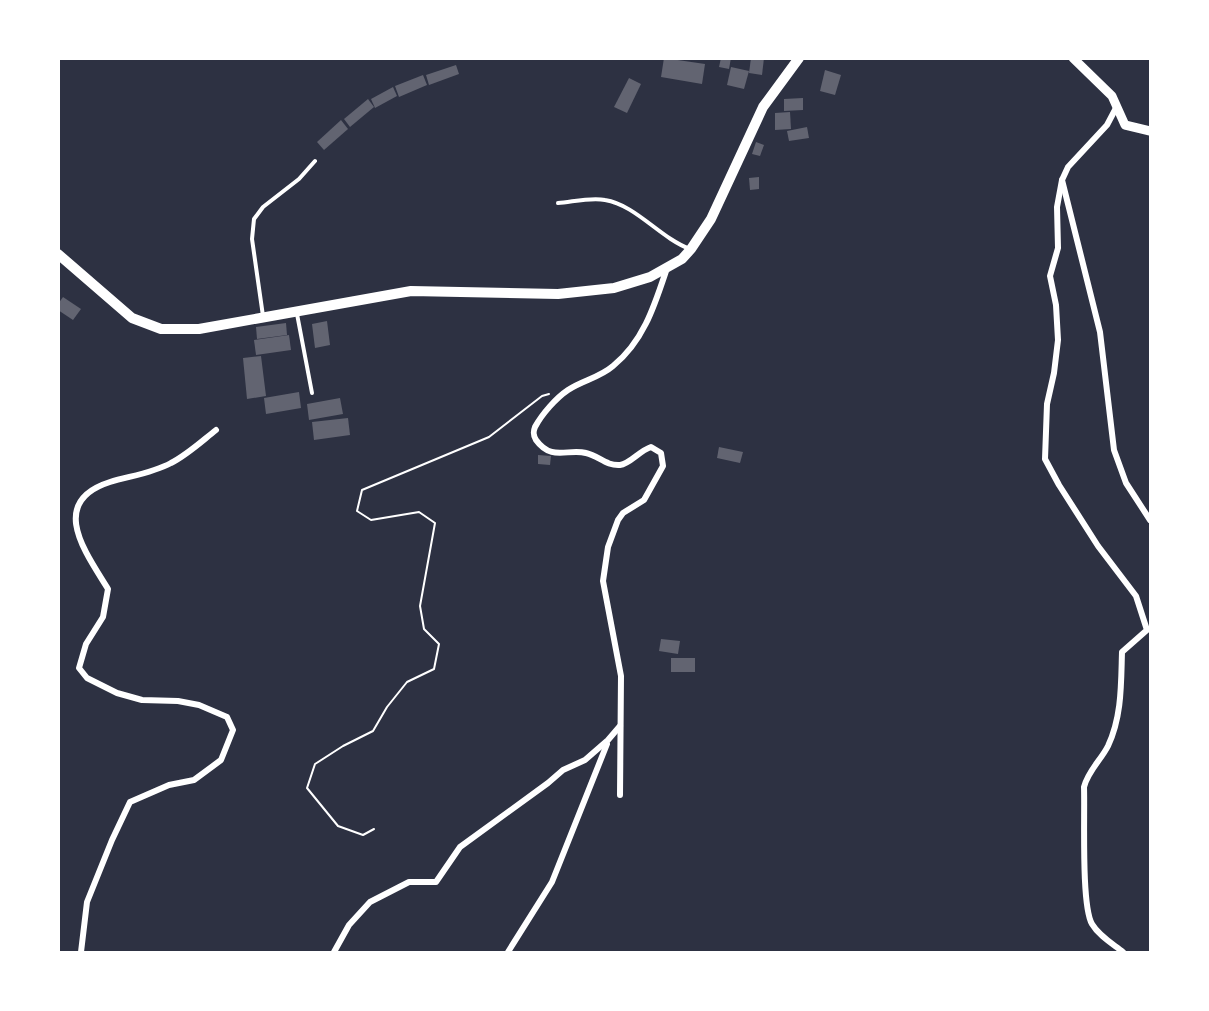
<svg xmlns="http://www.w3.org/2000/svg" width="1209" height="1011" font-family="Signika,sans-serif">
  <style>
    .building { fill: #626471 }
    .lines { fill: none; stroke-linecap: round; stroke-linejoin: round }
    .path { stroke: #fff; stroke-width: 2 }
    .service { stroke: #fff; stroke-width: 4 }
    .minor { stroke: #fff; stroke-width: 6 }
    .tertiary { stroke: #fff; stroke-width: 9 }
    .secondary { stroke: #fff; stroke-width: 10 }
  </style>
  <rect width="100%" height="100%" fill="#2d3142"/>
  <g class="building">
    <polygon points="664,58 705,64 702,84 661,77"/>
    <polygon points="721,58 731,58 729,69 719,67"/>
    <polygon points="751,58 764,58 762,75 749,73"/>
    <polygon points="456,65 459,74 429,85 426,75"/>
    <polygon points="731,67 749,71 744,89 727,85"/>
    <polygon points="825,70 841,75 835,95 820,91"/>
    <polygon points="423,75 427,85 399,97 395,86"/>
    <polygon points="629,78 641,84 627,113 614,107"/>
    <polygon points="393,87 397,96 375,108 371,99"/>
    <polygon points="803,98 803,110 784,111 784,99"/>
    <polygon points="368,99 374,107 350,127 344,119"/>
    <polygon points="790,112 791,129 775,130 775,113"/>
    <polygon points="341,120 348,129 324,150 317,142"/>
    <polygon points="807,127 809,138 789,141 787,131"/>
    <polygon points="756,142 764,145 760,156 752,154"/>
    <polygon points="759,177 759,189 750,190 749,178"/>
    <polygon points="63,297 81,309 73,320 58,310 58,304"/>
    <polygon points="327,321 330,345 315,348 312,324"/>
    <polygon points="286,323 287,335 257,339 256,327"/>
    <polygon points="289,335 291,350 256,355 254,340"/>
    <polygon points="261,356 266,396 247,399 243,358"/>
    <polygon points="299,392 301,408 266,414 264,398"/>
    <polygon points="340,398 343,414 309,420 307,404"/>
    <polygon points="348,418 350,435 314,440 312,422"/>
    <polygon points="719,447 743,452 740,463 717,458"/>
    <polygon points="538,455 551,456 550,465 538,464"/>
    <polygon points="661,639 680,641 678,654 659,651"/>
    <rect x="671" y="658" width="24" height="14"/>
  </g>
  <g class="lines">
    <polyline class="path" points="374,829 363,835 338,826 307,788 315,764 343,746 373,731 387,707 407,682 434,669 439,644 424,629 420,606 435,523 419,512 371,520 357,511 362,490 489,437 542,396 549,394"/>
    <g class="service">
      <path d="M 558,203 C 572,202 591,197 605,200 C 636,205 660,238 690,249"/>
      <polyline points="297,314 312,393"/>
      <polyline points="263,316 252,239 254,219 263,207 299,179 315,161"/>
    </g>
    <g class="minor">
      <polyline points="1116,108 1107,125 1068,167 1062,180 1100,332 1114,450 1126,483 1150,520"/>
      <path d="M 1062,180 L 1057,207 L 1058,248 L 1050,276 L 1056,305 L 1058,340 L 1054,373 L 1047,404 L 1045,459 L 1059,485 L 1098,546 L 1136,596 L 1147,630 L 1122,652 C 1121,684 1122,716 1108,746 C 1101,760 1088,771 1084,787 C 1085,814 1081,905 1092,924 C 1099,936 1113,944 1123,952"/>
      <path d="M 620,795 L 621,676 L 603,581 L 608,547 L 618,520 L 623,513 L 644,500 L 663,466 L 661,453 L 651,447 C 639,451 630,464 620,465 C 606,466 599,456 586,453 C 568,448 552,462 536,440 C 533,435 533,432 535,427 C 542,414 556,398 568,390 C 583,380 599,378 613,366 C 644,341 655,304 667,268"/>
      <path d="M 81,952 L 87,902 L 112,840 L 130,802 L 169,785 L 194,780 L 221,760 L 233,730 L 227,717 L 199,705 L 178,701 L 142,700 L 117,693 L 87,678 L 79,668 L 86,644 L 103,617 L 108,589 C 86,553 47,502 110,482 C 130,476 153,473 171,463 C 187,455 202,441 216,430"/>
      <polyline points="334,952 349,925 370,902 409,882 436,882 460,847 548,783 563,770 585,760 608,740 620,726"/>
      <polyline points="508,952 552,882 607,744"/>
    </g>
    <polyline class="tertiary" points="1073,58 1112,96 1125,125 1150,131"/>
    <polyline class="secondary" points="58,254 132,318 161,329 199,329 411,291 558,294 614,288 650,277 682,259 691,249 711,219 763,107 799,58"/>
  </g>
  <rect width="1209" height="1011" fill="none" stroke="#ffffff" stroke-width="120"/>
</svg>
